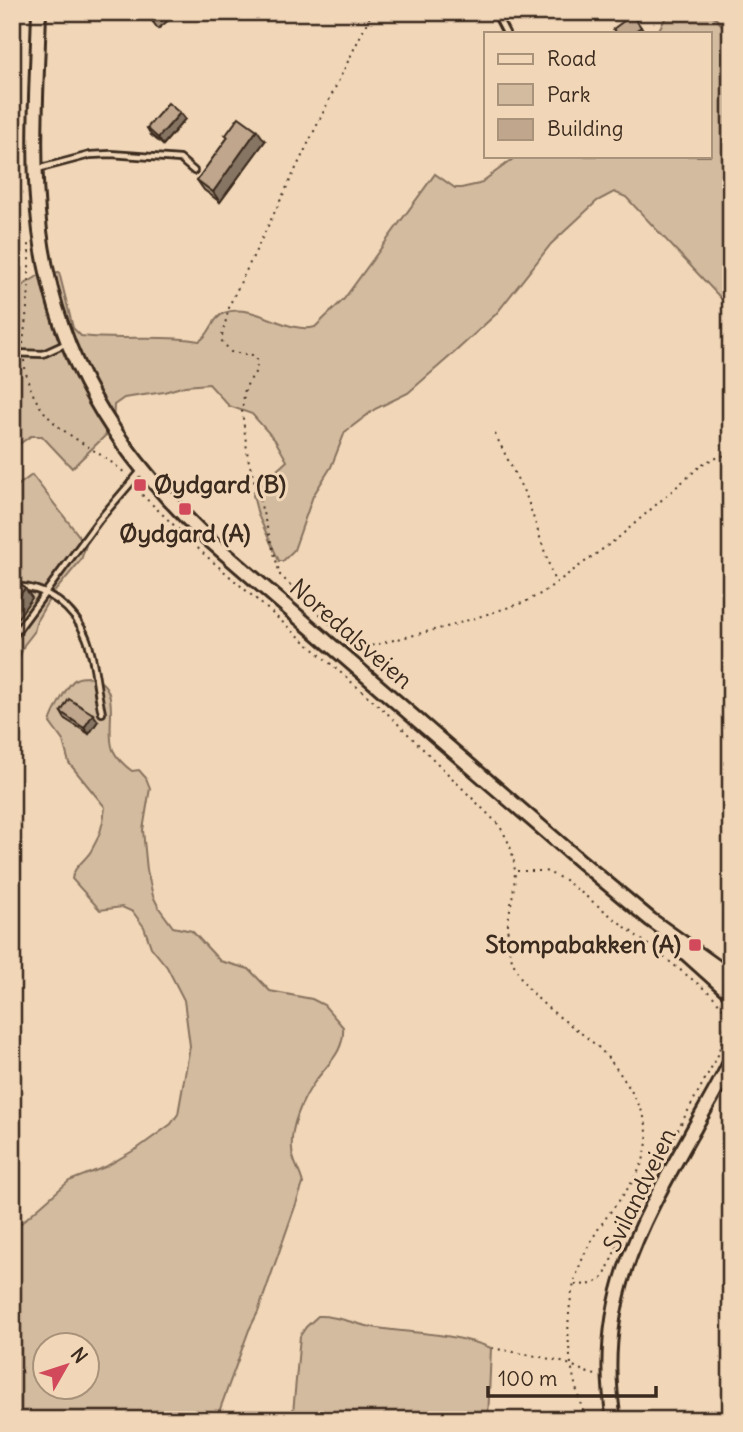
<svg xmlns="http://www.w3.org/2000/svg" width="743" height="1432" font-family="Delius,sans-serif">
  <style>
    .green { fill: #d3bb9f; stroke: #87725e; stroke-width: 2; fill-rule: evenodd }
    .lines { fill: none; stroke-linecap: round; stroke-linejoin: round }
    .service-casing { stroke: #3b2a1e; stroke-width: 10 }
    .secondary-casing { stroke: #3b2a1e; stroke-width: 18 }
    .path { stroke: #3b2a1e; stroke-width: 2; stroke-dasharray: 2 5; stroke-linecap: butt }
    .service { stroke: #f1d7b8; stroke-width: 4.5 }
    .secondary { stroke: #f1d7b8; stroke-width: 12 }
    .wall { fill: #a48f79; stroke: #3b2a1e; stroke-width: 2 }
    .shaded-wall { fill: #867463; stroke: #3b2a1e; stroke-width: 2 }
    .building { fill: #bfa68d; stroke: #3b2a1e; stroke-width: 2 }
    .poi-dot { fill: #d1495b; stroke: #f1d7b8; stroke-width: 2.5 }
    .labels { text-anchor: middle; stroke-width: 6; stroke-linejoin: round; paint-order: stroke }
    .poi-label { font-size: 24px; font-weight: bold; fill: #3b2a1e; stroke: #f1d7b8; text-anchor: start }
    .street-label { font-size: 24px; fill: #3b2a1e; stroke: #f1d7b8 }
  </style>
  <rect width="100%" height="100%" fill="#f1d7b8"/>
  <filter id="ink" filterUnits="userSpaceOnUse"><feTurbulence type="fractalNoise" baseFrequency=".0143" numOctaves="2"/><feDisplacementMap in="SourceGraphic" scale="14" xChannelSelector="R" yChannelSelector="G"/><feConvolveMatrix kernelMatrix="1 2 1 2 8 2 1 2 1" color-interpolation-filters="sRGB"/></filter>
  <g filter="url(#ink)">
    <g class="green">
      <path d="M 669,12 L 710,12 L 731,35 L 731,309 L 626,197 L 614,192 L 597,201 L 551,244 L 496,314 L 455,352 L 408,393 L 375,409 L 345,432 L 331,467 L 313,496 L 294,550 L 283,561 L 279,561 L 258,515 L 253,495 L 255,490 L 287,461 L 275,440 L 252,414 L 229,406 L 209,384 L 185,386 L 164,392 L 124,398 L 114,405 L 113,427 L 110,431 L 72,468 L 42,436 L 31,436 L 12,449 L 12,292 L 43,273 L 59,272 L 73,328 L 81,336 C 120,341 160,334 199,341 C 211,335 211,319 224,313 C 253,301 287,335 315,327 L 344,299 L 435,174 L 455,188 L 461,188 L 479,184 L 517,156 L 710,156 L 710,33 L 657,33 Z"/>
      <polygon points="32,475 86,545 81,560 51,596 37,620 34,632 24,645 12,678 12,490"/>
      <path d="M 88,677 C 125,683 104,726 113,750 C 117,758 125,766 132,771 L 139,770 L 146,778 L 150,788 L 143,830 L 147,870 L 153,896 L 159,908 L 173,927 L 192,931 L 220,961 L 249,969 L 270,991 L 312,999 L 324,1005 L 343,1027 C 345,1052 327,1064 314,1083 C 302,1100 290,1127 292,1149 C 292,1162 301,1172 303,1184 L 258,1312 L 249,1330 L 216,1420 L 12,1420 L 12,1231 L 69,1181 L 105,1167 L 138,1148 L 171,1124 L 178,1114 L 190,1046 L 184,1000 L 167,967 L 151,947 L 144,927 L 133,912 L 122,907 L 100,910 L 72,879 C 73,867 85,861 91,851 C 99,838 104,822 105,807 L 69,763 L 63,741 L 50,723 C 52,714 68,683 76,679 C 80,677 84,677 88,677 ZM 46,1344 L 88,1344 L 88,1386 L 46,1386 Z"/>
      <path d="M 318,1316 C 337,1315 353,1324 372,1327 C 411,1334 452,1332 491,1348 L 488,1420 L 294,1420 L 293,1413 L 300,1336 L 306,1327 Z"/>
    </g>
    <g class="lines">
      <g class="service-casing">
        <g id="service">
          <polyline points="495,12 506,33"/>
          <polyline points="616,12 617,14"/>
          <polyline points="37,169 90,155 111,154 180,159 194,171"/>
          <polyline points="12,353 43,354 67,343"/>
          <path d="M 12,587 C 28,585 46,592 58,601 C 97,630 92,670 102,713"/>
          <polyline points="12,638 99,520 141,471"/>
        </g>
      </g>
      <g class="secondary-casing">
        <g id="secondary">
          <path d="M 39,12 C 37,84 31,159 40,231 C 56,358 115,451 207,538 L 579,860 L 651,920 L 731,977"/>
          <polyline points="671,940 731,994"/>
          <path d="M 614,1420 C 594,1302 640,1225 695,1127 C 707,1105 721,1083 731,1060"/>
        </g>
      </g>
      <g class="path">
        <polyline points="23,344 29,290 29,242"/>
        <path d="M 24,360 C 32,430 83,436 126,474"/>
        <polyline points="495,434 527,498 555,583"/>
        <path d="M 137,490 L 204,554 L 386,712 L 498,824 C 537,880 493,912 513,962 C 529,1003 567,1019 598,1047 C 612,1061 623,1077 633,1094 C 641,1108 648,1122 647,1139 C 646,1172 621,1196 603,1222 C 559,1285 561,1351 586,1420"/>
        <polyline points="356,649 280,575 248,458 242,411 245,388 256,371 258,361 252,355 231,352 221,340 230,304 372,12"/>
        <polyline points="358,649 450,626 525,602 542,593 618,538 705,462 731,453"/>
        <polyline points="517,871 545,871 565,880 711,994 731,1018"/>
        <polyline points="661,1161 718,1055 724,1030 731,1018"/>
        <polyline points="575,1285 594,1284 604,1277 630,1216 642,1197"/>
        <path d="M 492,1348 C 517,1353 543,1356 568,1364 C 578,1367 587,1375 599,1375"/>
      </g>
      <use href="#service" class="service"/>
      <use href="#secondary" class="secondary"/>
    </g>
    <g class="wall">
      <polygon points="146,12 175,12 176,14 158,29"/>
      <polygon points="632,15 645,33 617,33"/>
      <polygon points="180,113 185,119 163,145 151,135 147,128"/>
      <polygon points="226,135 265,141 220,202 204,190 197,180 228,137"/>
      <polygon points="61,712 98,721 89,734 65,719"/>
    </g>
    <g class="shaded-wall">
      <polygon points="180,113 185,119 163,145 158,138"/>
      <polygon points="257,130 265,141 220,202 213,192"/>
      <polygon points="25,588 32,598 12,626 12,606"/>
      <polygon points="93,714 98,721 89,734 84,728"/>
    </g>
    <g class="building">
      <polygon points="146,12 164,12 153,22"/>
      <polygon points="632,15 641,27 632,33 617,33 613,29"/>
      <polygon points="168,103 180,113 158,138 147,128"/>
      <polygon points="239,117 257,130 213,192 197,180 228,137 226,135"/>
      <polygon points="12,582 17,582 25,588 12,606"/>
      <polygon points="69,699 93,714 84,728 61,712"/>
    </g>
  </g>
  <g class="poi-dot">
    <rect x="133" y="478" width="14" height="14" rx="3.5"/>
    <rect x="178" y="502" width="14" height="14" rx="3.5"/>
    <rect x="688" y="938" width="14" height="14" rx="3.5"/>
  </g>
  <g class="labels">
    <g class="poi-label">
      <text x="154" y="493">Øydgard (B)</text>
      <text x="185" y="542" text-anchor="middle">Øydgard (A)</text>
      <text x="681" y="953" text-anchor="end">Stompabakken (A)</text>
    </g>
    <g class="street-label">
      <text transform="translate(351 634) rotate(41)" y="8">Noredalsveien</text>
      <text transform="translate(640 1190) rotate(-64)" y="8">Svilandveien</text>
    </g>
  </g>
  <rect width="743" height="1432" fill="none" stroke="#f1d7b8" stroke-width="42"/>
  <rect x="21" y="21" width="701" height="1390" fill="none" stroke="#3b2a1e" stroke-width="2.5" filter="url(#ink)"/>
  <rect x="484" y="32" width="228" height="126" fill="#f1d7b8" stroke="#a8927a" stroke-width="2"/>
  <rect x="498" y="54" width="35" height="10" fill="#f1d7b8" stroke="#a8927a" stroke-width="2"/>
  <text x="547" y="66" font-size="21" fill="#3b2a1e">Road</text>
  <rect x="498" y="84" width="35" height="21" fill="#d3bb9f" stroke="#a8927a" stroke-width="2"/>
  <text x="547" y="102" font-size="21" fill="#3b2a1e">Park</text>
  <rect x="498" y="119" width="35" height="21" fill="#bfa68d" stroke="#a8927a" stroke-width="2"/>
  <text x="547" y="136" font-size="21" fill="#3b2a1e">Building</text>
  <g transform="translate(66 1366) rotate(51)"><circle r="33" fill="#f1d7b8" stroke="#a8927a" stroke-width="2"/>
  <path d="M0-5L12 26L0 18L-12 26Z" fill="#d1495b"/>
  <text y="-10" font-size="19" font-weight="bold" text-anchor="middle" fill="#3b2a1e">N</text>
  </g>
  <path d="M488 1386v10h168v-10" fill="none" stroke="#3b2a1e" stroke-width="3.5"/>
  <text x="498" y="1386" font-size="21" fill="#3b2a1e" stroke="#f1d7b8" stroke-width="5" paint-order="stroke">100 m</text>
</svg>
